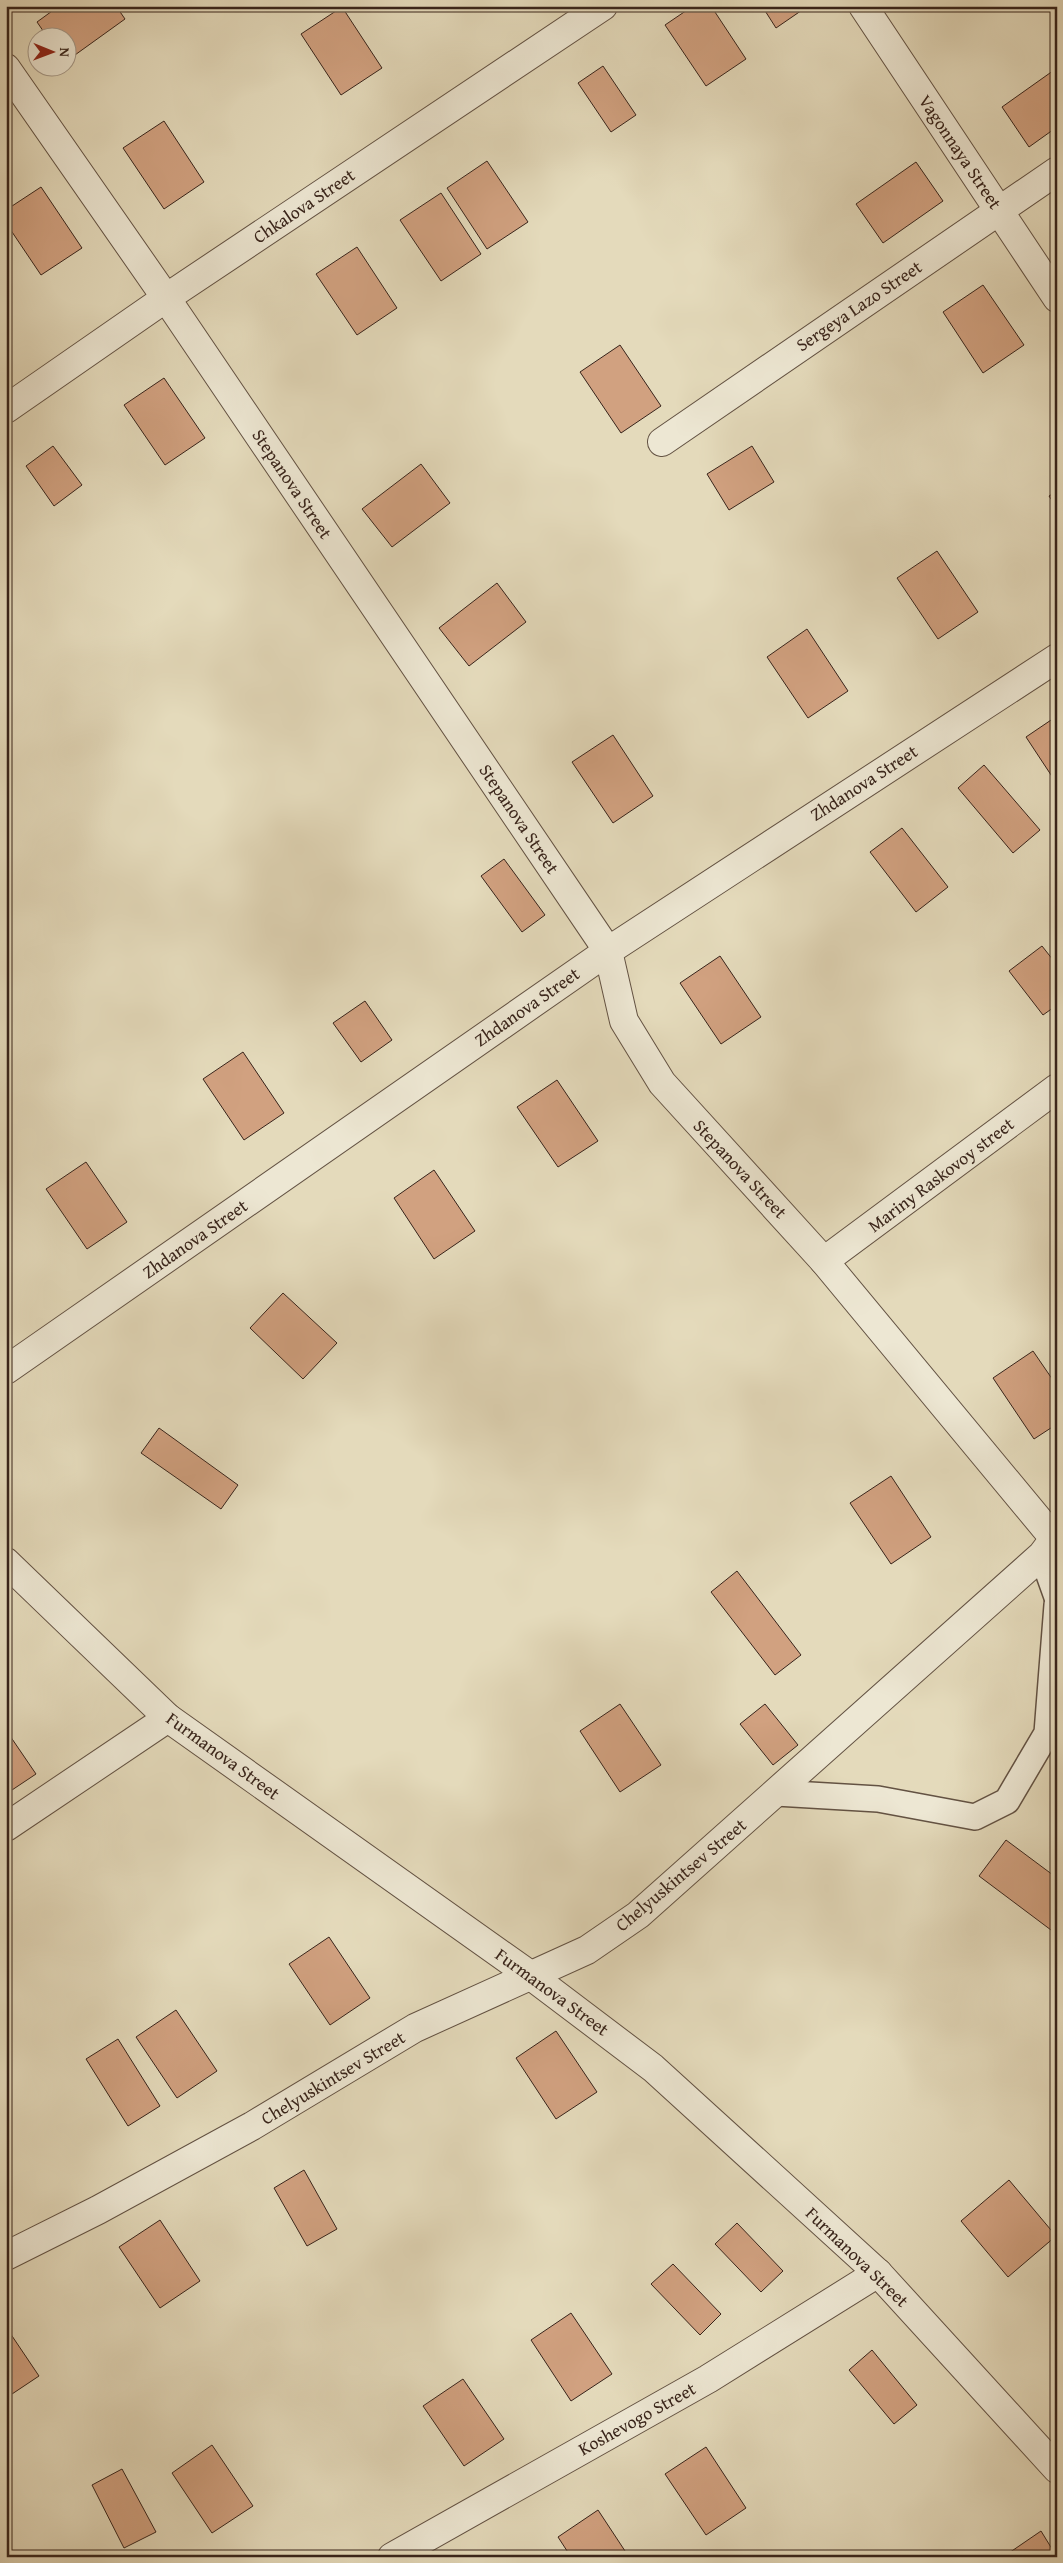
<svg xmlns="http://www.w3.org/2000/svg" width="1063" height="2563" font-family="'Gentium Book Plus',serif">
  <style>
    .building { fill: #d1a180; stroke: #38241b }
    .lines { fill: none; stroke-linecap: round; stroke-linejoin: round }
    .lane-casing { stroke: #635243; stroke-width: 28 }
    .street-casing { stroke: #635243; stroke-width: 30 }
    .lane { stroke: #ede7d3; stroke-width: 25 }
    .street { stroke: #ede7d3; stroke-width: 28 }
    .labels { text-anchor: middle; stroke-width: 4; stroke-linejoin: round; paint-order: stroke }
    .street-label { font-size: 18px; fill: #38241b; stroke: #ede7d3 }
  </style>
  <rect width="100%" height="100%" fill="#e4dabb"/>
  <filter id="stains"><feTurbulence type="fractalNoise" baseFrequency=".004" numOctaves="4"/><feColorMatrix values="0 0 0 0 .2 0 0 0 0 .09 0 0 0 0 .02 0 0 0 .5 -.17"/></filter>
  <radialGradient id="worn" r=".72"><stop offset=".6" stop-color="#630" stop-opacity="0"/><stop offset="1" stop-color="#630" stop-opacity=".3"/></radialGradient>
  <g class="building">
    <polygon points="59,6 116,6 125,19 68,60 68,38 48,38 37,22"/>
    <polygon points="693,6 711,6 746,59 706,86 665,25"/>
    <polygon points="762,6 808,6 776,28"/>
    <polygon points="342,7 382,68 341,95 301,34"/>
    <polygon points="603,66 636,115 611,132 578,83"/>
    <polygon points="1057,68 1057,127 1029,147 1002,107"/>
    <polygon points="164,121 204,182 164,209 123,148"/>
    <polygon points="487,161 528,222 487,249 447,188"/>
    <polygon points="916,162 943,201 883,243 856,204"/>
    <polygon points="41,187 82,248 41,275 6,223 6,210"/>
    <polygon points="441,193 481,254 441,281 400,220"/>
    <polygon points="357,247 397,308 357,335 316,274"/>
    <polygon points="983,285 1024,345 983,373 943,312"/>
    <polygon points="620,345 661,406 621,433 580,372"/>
    <polygon points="164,378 205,438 165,465 124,405"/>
    <polygon points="53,446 82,485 54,506 26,466"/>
    <polygon points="752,446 774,482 729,510 707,474"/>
    <polygon points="421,464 450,503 392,547 362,509"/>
    <polygon points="1057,491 1057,508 1049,496"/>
    <polygon points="937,551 978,612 938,639 897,578"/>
    <polygon points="497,583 526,622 469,666 439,628"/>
    <polygon points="807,629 848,691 808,718 767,657"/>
    <polygon points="1057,716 1057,784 1026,737"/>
    <polygon points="613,735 653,796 613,823 572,762"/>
    <polygon points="984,765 1040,830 1013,853 958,788"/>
    <polygon points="902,828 948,887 916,912 870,852"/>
    <polygon points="504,859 545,915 522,932 481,876"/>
    <polygon points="1042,946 1057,965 1057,1005 1043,1015 1009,971"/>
    <polygon points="720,956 761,1017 721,1044 680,983"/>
    <polygon points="365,1001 392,1040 361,1062 333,1023"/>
    <polygon points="243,1052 284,1113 244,1140 203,1079"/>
    <polygon points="557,1080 598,1141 558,1167 517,1107"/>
    <polygon points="86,1162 127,1222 87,1249 46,1189"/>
    <polygon points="434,1170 475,1231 434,1259 394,1198"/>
    <polygon points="283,1293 337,1343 303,1379 250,1328"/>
    <polygon points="1033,1351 1057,1386 1057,1424 1034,1439 993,1378"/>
    <polygon points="159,1428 238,1485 221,1509 141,1453"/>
    <polygon points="891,1476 931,1537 891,1564 850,1503"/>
    <polygon points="737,1571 801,1655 775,1675 711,1592"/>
    <polygon points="620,1704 661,1765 620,1792 580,1731"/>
    <polygon points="765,1704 798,1745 773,1765 740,1724"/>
    <polygon points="6,1730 36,1774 6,1794"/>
    <polygon points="1006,1840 1057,1878 1057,1922 1051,1930 979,1876"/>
    <polygon points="329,1937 370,1998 330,2025 289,1964"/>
    <polygon points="176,2010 217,2071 177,2098 136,2037"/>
    <polygon points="556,2031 597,2092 556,2119 516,2058"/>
    <polygon points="118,2039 160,2106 128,2126 86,2059"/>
    <polygon points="304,2170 337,2229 307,2246 274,2188"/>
    <polygon points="1009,2180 1056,2236 1008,2277 961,2221"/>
    <polygon points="160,2220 200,2281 160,2308 119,2247"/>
    <polygon points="737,2223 783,2271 761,2292 715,2244"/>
    <polygon points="673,2264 721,2314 700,2335 651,2284"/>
    <polygon points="571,2313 612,2374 571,2401 531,2340"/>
    <polygon points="6,2327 39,2376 6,2398"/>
    <polygon points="872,2350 917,2405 894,2424 849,2370"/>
    <polygon points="463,2379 504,2439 464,2466 423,2406"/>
    <polygon points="212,2445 253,2506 212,2533 172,2473"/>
    <polygon points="706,2447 746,2508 706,2535 665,2474"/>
    <polygon points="122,2469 156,2532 124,2548 92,2485"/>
    <polygon points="598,2510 629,2557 571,2557 558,2537"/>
    <polygon points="1041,2531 1057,2557 1003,2557"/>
  </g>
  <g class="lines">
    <g class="lane-casing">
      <g id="lane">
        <polyline points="1042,1555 1057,1597"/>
        <polyline points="776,1793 878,1799 975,1817 1007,1801 1047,1733 1057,1605"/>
      </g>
    </g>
    <g class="street-casing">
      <g id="street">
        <polyline points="863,6 1057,298"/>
        <polyline points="6,68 166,298 608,951 624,1021 662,1083 824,1261 1057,1542"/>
        <polyline points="6,409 166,298 603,6"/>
        <polyline points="662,442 1057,171"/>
        <polyline points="824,1261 1057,1088"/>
        <polyline points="6,1370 608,951 1057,658"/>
        <polyline points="6,1562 168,1718 530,1975 653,2068 878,2273 1057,2469"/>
        <polyline points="6,1827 168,1718"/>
        <polyline points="6,2256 98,2210 252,2126 415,2028 587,1950 638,1915 1042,1555 1057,1535"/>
        <polyline points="392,2557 708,2379 878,2273"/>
      </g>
    </g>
    <use href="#lane" class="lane"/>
    <use href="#street" class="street"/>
  </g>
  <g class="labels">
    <g class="street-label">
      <text transform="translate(960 152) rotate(56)" y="6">Vagonnaya Street</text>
      <text transform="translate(304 206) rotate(-34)" y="6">Chkalova Street</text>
      <text transform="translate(859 306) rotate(-34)" y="6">Sergeya Lazo Street</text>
      <text transform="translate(292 484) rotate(56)" y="6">Stepanova Street</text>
      <text transform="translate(864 783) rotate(-33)" y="6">Zhdanova Street</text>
      <text transform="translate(519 819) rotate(56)" y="6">Stepanova Street</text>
      <text transform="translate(527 1007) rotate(-35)" y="6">Zhdanova Street</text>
      <text transform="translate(740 1169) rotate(47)" y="6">Stepanova Street</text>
      <text transform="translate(941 1175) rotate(-37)" y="6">Mariny Raskovoy street</text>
      <text transform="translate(195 1239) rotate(-35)" y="6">Zhdanova Street</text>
      <text transform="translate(223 1756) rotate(36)" y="6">Furmanova Street</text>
      <text transform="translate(681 1875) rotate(-40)" y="6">Chelyuskintsev Street</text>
      <text transform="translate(552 1992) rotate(36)" y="6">Furmanova Street</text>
      <text transform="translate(333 2078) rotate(-31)" y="6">Chelyuskintsev Street</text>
      <text transform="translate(857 2257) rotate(44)" y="6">Furmanova Street</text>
      <text transform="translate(637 2419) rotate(-29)" y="6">Koshevogo Street</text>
    </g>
  </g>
  <rect width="1063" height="2563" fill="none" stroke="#e4dabb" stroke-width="25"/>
  <rect x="8" y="8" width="1048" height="2548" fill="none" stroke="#38241b" stroke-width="2.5"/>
  <rect x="12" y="12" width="1038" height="2538" fill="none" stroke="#38241b"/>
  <g transform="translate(52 52) rotate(91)"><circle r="24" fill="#ede7d3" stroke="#a59989"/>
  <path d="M0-4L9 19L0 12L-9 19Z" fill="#8f2418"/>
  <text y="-8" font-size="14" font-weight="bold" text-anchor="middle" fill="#38241b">N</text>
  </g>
  <rect width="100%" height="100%" filter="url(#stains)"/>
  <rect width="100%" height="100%" fill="url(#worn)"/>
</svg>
